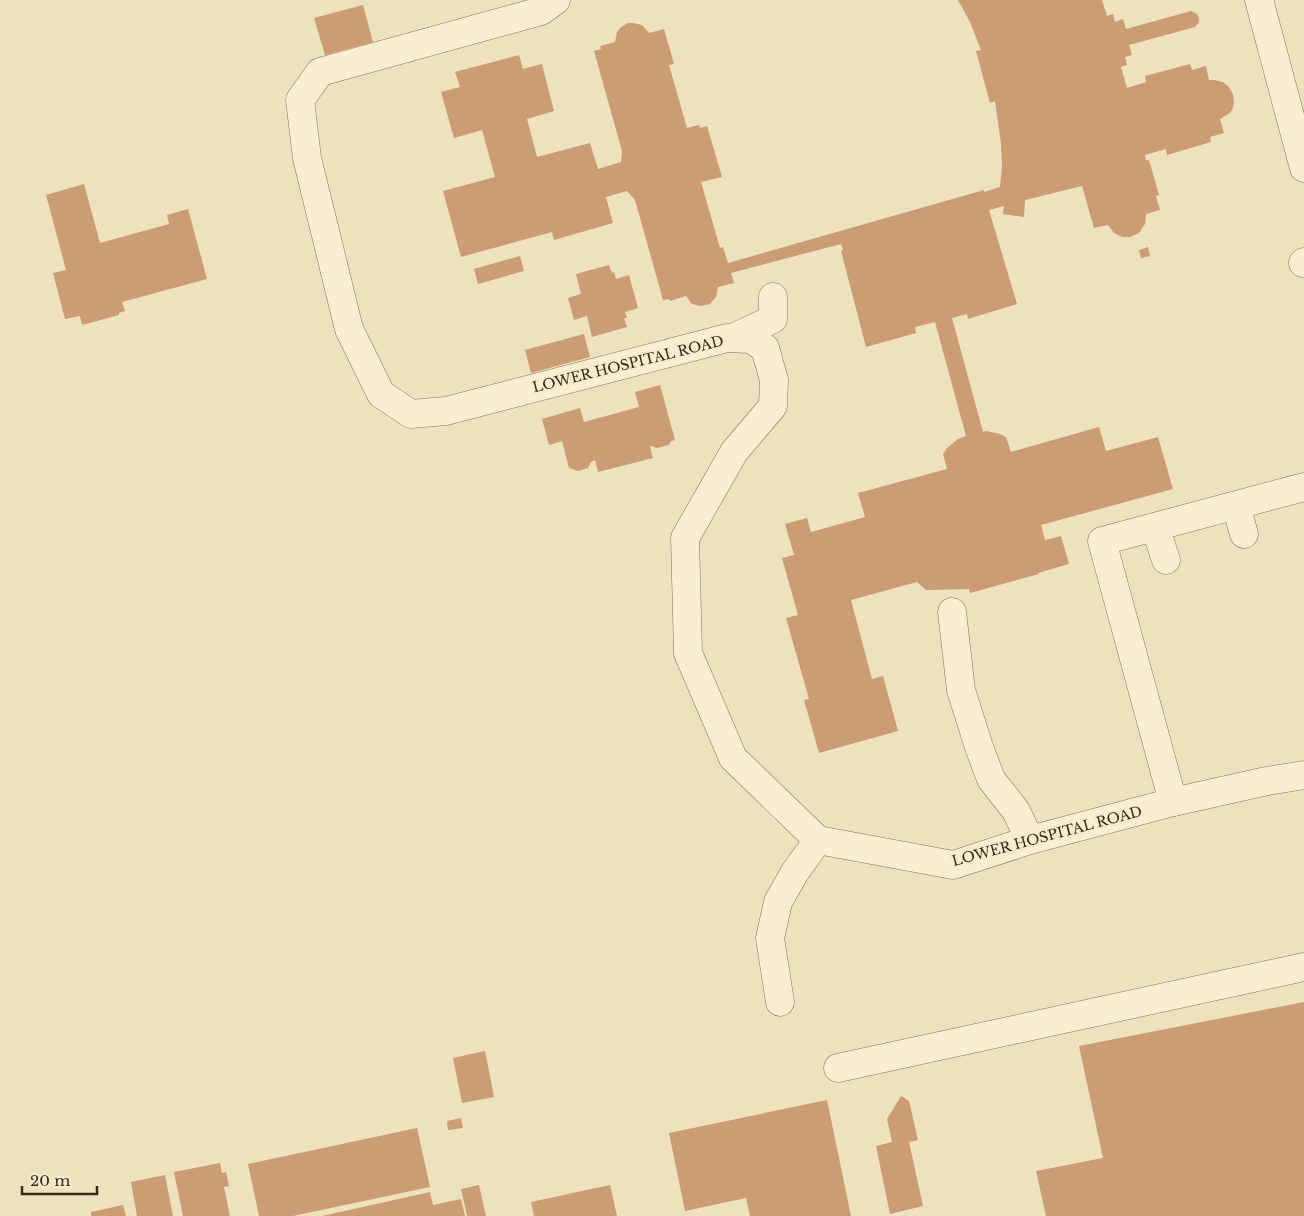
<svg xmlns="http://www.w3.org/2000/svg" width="1304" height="1216" font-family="'Libre Baskerville',serif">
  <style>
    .building { fill: #cc9c73 }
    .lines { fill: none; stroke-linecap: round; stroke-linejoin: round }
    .minor-casing { stroke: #857257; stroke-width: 29 }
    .minor { stroke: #f8eed0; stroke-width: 28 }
    .labels { text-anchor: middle; stroke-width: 4.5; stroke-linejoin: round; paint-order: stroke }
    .street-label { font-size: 14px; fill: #34291b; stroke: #f5ebcd }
  </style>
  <rect width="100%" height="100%" fill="#ede1be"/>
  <g class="building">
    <polygon points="958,0 1102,0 1107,16 1113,14 1115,22 1123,19 1126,29 1191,11 1197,14 1199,18 1199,22 1195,27 1129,45 1132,55 1125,57 1127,65 1121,67 1127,88 1146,82 1145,76 1190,64 1192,70 1206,66 1209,80 1214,80 1223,82 1229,87 1233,94 1234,102 1233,108 1230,113 1220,119 1224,133 1210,137 1211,142 1167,155 1166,149 1145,155 1146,160 1149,160 1159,195 1156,196 1160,210 1146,214 1145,224 1139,233 1130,237 1122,237 1114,233 1108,225 1094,228 1082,186 1025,200 1024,217 1003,214 1004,206 989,210 1017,304 968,319 967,314 952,318 983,432 986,431 1000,434 1006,437 1011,452 1099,427 1106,451 1158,437 1173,489 1041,525 1045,540 1061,536 1069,564 1038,573 1039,574 970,593 969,589 926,590 917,582 851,600 872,679 883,676 898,731 819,753 804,700 809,699 786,618 798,615 782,558 794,555 785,524 807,518 811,532 865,517 858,493 947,469 943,454 947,448 958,439 966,436 935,322 915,327 916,333 866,347 841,251 843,250 841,244 731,273 734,283 718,287 716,297 710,304 701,306 692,304 686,296 670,301 669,299 663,300 635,200 627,191 606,197 613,223 554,240 552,232 461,257 443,191 495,177 482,130 454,138 441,92 460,87 455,72 519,55 523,69 542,64 554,111 527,119 537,157 590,143 598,169 621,162 622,151 594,51 601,49 600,46 615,42 617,32 620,28 628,23 633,23 642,25 649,33 664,29 674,64 669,65 687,128 699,125 700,128 707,126 722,177 701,182 720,248 723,247 728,263 984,190 984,192 1000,187 1002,166 1001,144 995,101 990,103 976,51 981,50 970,22"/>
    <polygon points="363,5 373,42 325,55 314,18"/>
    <polygon points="84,184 100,243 169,224 167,215 188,209 207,279 122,302 125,311 119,313 119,315 82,325 80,316 65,319 53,273 66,270 46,195"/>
    <polygon points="1148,247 1150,256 1141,258 1139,250"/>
    <polygon points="520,256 524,271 478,284 474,269"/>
    <polygon points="609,265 612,273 614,272 616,279 629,275 638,308 625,312 627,318 624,318 627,327 592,337 587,316 574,320 568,298 581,294 576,274"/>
    <polygon points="584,334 590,357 531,373 525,350"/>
    <polygon points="660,385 675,440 671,441 669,445 657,448 652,446 650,447 653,458 598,472 595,460 591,462 588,468 578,471 569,468 562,441 549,445 542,419 580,408 584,422 639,407 635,392"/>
    <polygon points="1304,1002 1304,1216 1046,1216 1036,1171 1103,1158 1079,1046"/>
    <polygon points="485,1051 494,1097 462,1103 453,1058"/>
    <polygon points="901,1096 909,1101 918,1140 909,1142 923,1206 890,1214 876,1146 892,1142 887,1119"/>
    <polygon points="827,1100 851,1216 750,1216 746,1198 685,1211 669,1133"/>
    <polygon points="461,1118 463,1128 448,1130 447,1121"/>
    <polygon points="417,1128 430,1187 293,1216 259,1216 248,1164"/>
    <polygon points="220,1163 222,1173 226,1172 229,1186 224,1187 230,1216 183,1216 174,1172"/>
    <polygon points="165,1175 173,1216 137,1216 131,1182"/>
    <polygon points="479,1185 486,1216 467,1216 461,1189"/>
    <polygon points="610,1185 617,1216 534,1216 531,1202"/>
    <polygon points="430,1192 433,1205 461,1199 465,1216 322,1216"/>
    <polygon points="123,1205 126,1216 91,1216 91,1212"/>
  </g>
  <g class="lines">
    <g class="minor-casing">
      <g id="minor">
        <polyline points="556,0 541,11 320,72 300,100 307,158 349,329 381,394 411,414 446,411 727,338 750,339 765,348 774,380 773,406 734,452 685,538 688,653 733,758 818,840 953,865 1030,840 1173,802 1267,781 1304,775"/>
        <polyline points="1259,0 1304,168"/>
        <polyline points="1303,263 1304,262"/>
        <polyline points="733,338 773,319 773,297"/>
        <polyline points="1236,506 1244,534"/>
        <polyline points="1155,527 1166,560"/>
        <polyline points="952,612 961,690 979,747 991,779 1016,811 1030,840"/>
        <polyline points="1173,802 1102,541 1304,487"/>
        <polyline points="780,1002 770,938 778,902 795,872 818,840"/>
        <polyline points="838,1068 1304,967"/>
      </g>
    </g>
    <use href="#minor" class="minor"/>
  </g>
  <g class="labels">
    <g class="street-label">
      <text transform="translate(628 364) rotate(-14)" y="5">LOWER HOSPITAL ROAD</text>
      <text transform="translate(1047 836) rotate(-15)" y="5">LOWER HOSPITAL ROAD</text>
    </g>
  </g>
  <path d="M22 1186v8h75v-8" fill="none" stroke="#34291b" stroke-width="2.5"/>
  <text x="30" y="1186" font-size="15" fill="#34291b" stroke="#f5ebcd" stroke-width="4" paint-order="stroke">20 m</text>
</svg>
